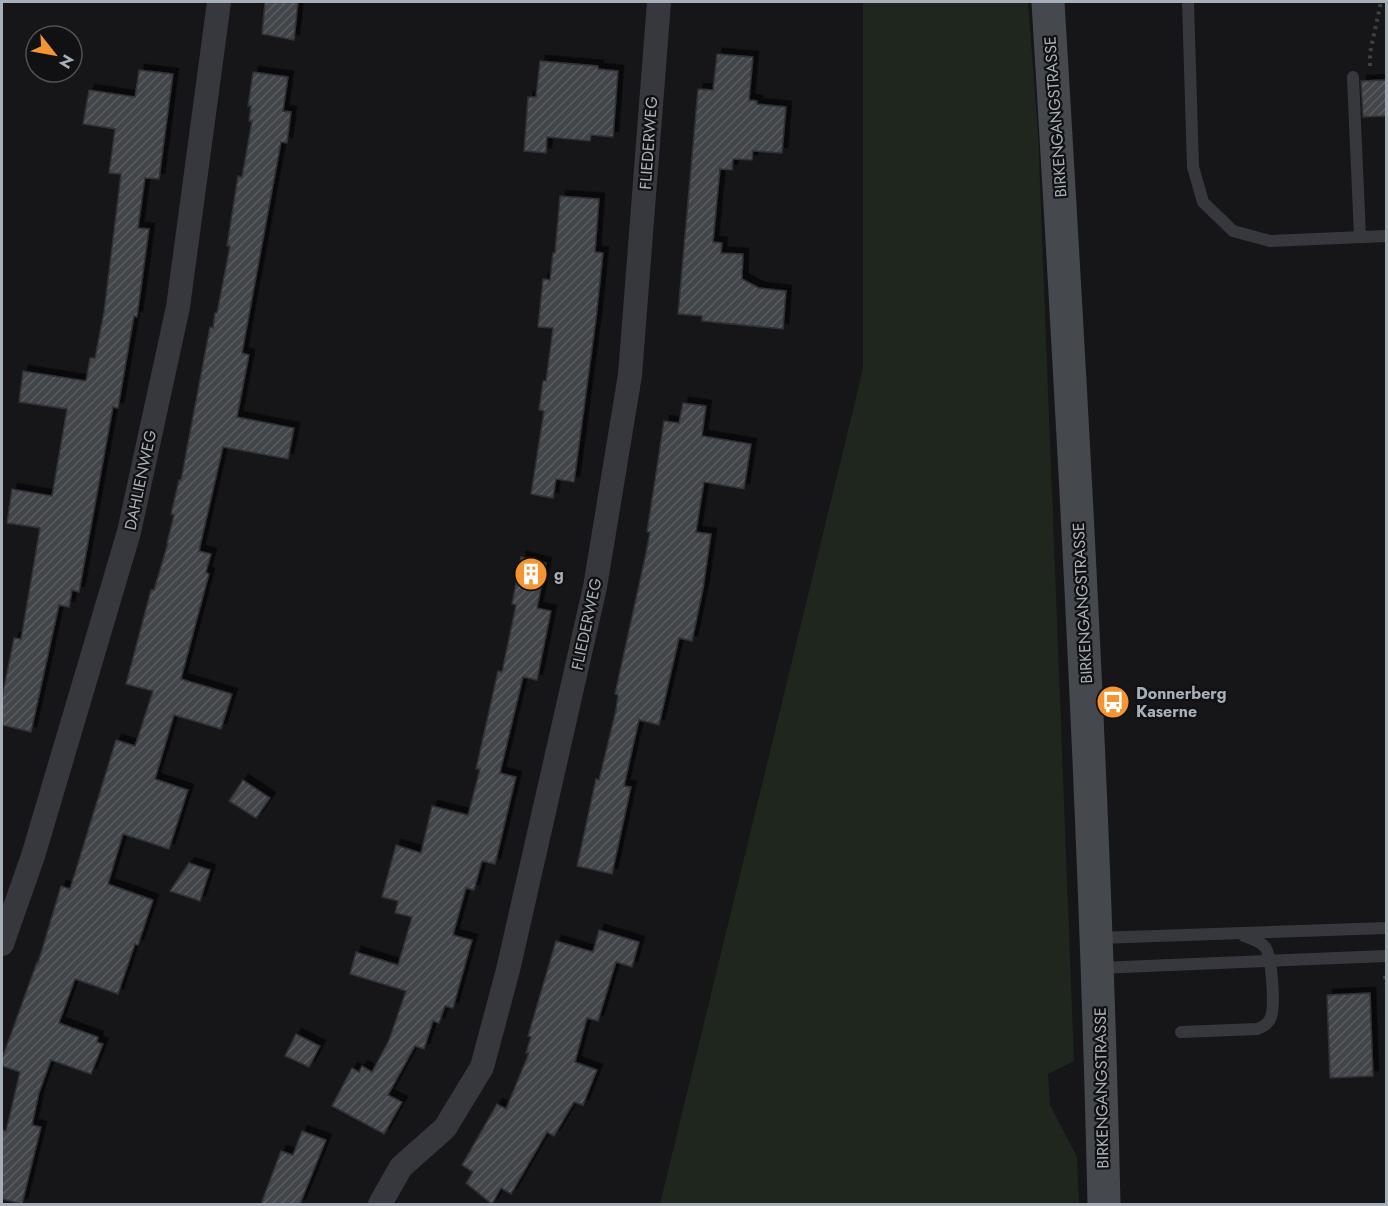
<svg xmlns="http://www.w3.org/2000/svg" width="1388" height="1206" font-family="Jost,sans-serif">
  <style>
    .grass { fill: #1e261e }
    .building { fill: url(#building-hatch); stroke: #303034; stroke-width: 1.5; filter: url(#shadow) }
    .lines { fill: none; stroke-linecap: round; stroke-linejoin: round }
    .path { stroke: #3d4044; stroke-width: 4; stroke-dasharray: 3 4.5; stroke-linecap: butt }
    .lane { stroke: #37383d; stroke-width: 12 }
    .street { stroke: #37383d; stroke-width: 24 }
    .secondary { stroke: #45484d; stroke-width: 33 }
    .labels { text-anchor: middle; stroke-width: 4.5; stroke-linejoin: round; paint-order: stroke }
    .street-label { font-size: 16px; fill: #a7afb8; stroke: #111113 }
    .poi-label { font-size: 16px; font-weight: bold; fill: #a7afb8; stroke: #111113; text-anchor: start }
  </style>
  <defs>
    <pattern id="building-hatch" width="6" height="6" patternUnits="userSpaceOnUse" patternTransform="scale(1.5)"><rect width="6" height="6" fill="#424448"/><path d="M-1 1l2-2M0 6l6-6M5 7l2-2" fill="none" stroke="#5a5c60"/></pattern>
    <filter id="shadow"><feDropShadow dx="5.5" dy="-5.5" stdDeviation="0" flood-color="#0009"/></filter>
  </defs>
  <rect width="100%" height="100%" fill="#161618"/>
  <polygon class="grass" points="863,2 1028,2 1038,132 1074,1061 1048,1074 1050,1105 1077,1157 1079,1204 660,1204 863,369"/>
  <g class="building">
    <polygon points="265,2 298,2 294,40 262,34"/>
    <polygon points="717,54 753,57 749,100 757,101 757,104 786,107 782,153 753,151 752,160 733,159 732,170 720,169 713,242 722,243 721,253 743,254 742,279 759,288 786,291 783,329 702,321 702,316 678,314 698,89 713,90"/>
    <polygon points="540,61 598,66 598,69 618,71 613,137 591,135 590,141 547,137 546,153 524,151 528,97 536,97"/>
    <polygon points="139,70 173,74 159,179 145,178 138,228 149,229 137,317 134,316 118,408 113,407 79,592 72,590 69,607 59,605 31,732 2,725 2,697 14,638 21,639 40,528 7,523 12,489 52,496 67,409 19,402 23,371 86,381 90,358 95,358 104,312 121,174 109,173 115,129 83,124 89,90 135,97"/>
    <polygon points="253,72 288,77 283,111 291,112 287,143 281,142 242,353 249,355 237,417 294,428 288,459 223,447 199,551 211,554 206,572 209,574 181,679 232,694 221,729 174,715 155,779 188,790 169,849 123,834 108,884 153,900 138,945 135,944 118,994 75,979 59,1023 98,1037 97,1042 103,1044 91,1074 51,1060 39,1093 32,1125 41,1127 22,1204 2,1199 2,1130 6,1131 20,1072 2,1066 2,1059 37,962 38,963 61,886 70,889 116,740 135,746 153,691 126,684 151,590 154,590 168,543 167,543 174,515 171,514 179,480 181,480 210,327 213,328 215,313 217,313 230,246 227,246 238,176 242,177 252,121 249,121 251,106 248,106"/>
    <polygon points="1386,80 1386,116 1363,117 1361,81"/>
    <polygon points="560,196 599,199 595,252 603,253 596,319 574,482 556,479 553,498 531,494 544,411 539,410 543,381 546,381 553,328 538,327 543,279 550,280 553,253 555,253"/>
    <polygon points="683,403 706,406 702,436 751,444 744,489 704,482 696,532 711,534 703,589 692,641 679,638 659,725 639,720 624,786 631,787 612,874 577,866 596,779 599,780 616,710 618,695 615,694 646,553 650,532 647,532 664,421 679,423"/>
    <polygon points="521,557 546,563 537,608 551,611 537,680 523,677 500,773 516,777 508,810 495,864 482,861 474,890 466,888 453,935 472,940 453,1008 445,1006 439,1023 433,1021 424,1049 415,1046 388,1095 402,1102 384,1134 332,1106 352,1068 359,1072 362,1066 372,1072 389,1040 406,991 350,974 356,952 398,965 412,917 395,913 398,901 382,897 396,845 421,853 432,806 468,815 480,769 476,769 498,671 502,672 516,605 512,604"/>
    <polygon points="243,780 270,798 256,818 229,801"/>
    <polygon points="189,863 210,870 200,901 170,891"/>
    <polygon points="599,930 639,942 632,967 616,962 598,1021 587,1018 575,1062 597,1070 583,1105 574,1102 554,1136 547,1132 511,1194 501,1188 492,1204 466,1183 473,1172 462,1165 497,1104 506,1109 529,1053 526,1053 531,1037 528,1036 556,941 593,952"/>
    <polygon points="1370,993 1373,1076 1330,1078 1327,995"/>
    <polygon points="296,1034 320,1046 309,1067 285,1056"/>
    <polygon points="302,1131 326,1140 300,1204 261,1204 281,1151 293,1155"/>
  </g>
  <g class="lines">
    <g class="path">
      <polyline points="1370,66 1370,53 1381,2"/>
      <polyline points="1385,976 1386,984"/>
    </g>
    <g class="lane">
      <polyline points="1188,2 1193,167 1203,202 1233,231 1270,241 1386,236"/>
      <polyline points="1353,77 1360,237"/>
      <polyline points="1098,938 1386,928"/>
      <polyline points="1099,968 1386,956"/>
      <path d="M 1181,1032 L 1257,1029 C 1263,1027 1269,1023 1271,1017 C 1275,1006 1272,956 1265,947 C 1259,940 1252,939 1244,936"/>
    </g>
    <g class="street">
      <polyline points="2,944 33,856 129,532 178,307 219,2"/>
      <polyline points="380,1204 401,1167 445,1128 482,1067 508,970 595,587 630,375 659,2"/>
    </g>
    <path class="secondary" d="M 1048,2 C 1072,402 1095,803 1104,1204"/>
  </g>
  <defs>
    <g id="building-disc" transform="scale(1.725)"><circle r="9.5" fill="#f49531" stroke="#111113"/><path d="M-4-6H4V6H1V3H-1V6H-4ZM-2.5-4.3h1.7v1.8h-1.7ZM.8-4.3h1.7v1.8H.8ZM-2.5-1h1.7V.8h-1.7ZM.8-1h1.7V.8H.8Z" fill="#fff"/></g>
    <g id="bus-disc" transform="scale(1.725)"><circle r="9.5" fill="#f49531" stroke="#111113"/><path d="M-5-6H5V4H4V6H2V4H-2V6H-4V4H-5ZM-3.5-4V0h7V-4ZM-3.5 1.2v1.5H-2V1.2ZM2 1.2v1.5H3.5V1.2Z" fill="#fff"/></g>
  </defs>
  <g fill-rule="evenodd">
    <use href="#building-disc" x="531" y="574"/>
    <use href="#bus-disc" x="1113" y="702"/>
  </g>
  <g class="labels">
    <g class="street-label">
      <text transform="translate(1055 117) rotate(-94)" y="6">BIRKENGANGSTRASSE</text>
      <text transform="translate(648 143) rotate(-86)" y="6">FLIEDERWEG</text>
      <text transform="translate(140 480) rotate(-78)" y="6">DAHLIENWEG</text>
      <text transform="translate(1082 603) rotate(-93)" y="6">BIRKENGANGSTRASSE</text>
      <text transform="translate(586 624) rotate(-78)" y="6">FLIEDERWEG</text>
      <text transform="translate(1101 1088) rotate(-91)" y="6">BIRKENGANGSTRASSE</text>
    </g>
    <g class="poi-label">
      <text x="554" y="580">g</text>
      <text x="1136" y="699">Donnerberg<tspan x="1136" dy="18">Kaserne</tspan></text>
    </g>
  </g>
  <rect width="1388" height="1206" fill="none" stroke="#a7afb8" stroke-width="6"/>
  <g transform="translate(54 54) rotate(121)"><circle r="28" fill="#111113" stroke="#4d5055" stroke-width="1.5"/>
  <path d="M0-4.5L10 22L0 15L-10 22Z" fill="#f49531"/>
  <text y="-9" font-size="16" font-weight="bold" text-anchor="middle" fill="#a7afb8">N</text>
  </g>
</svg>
